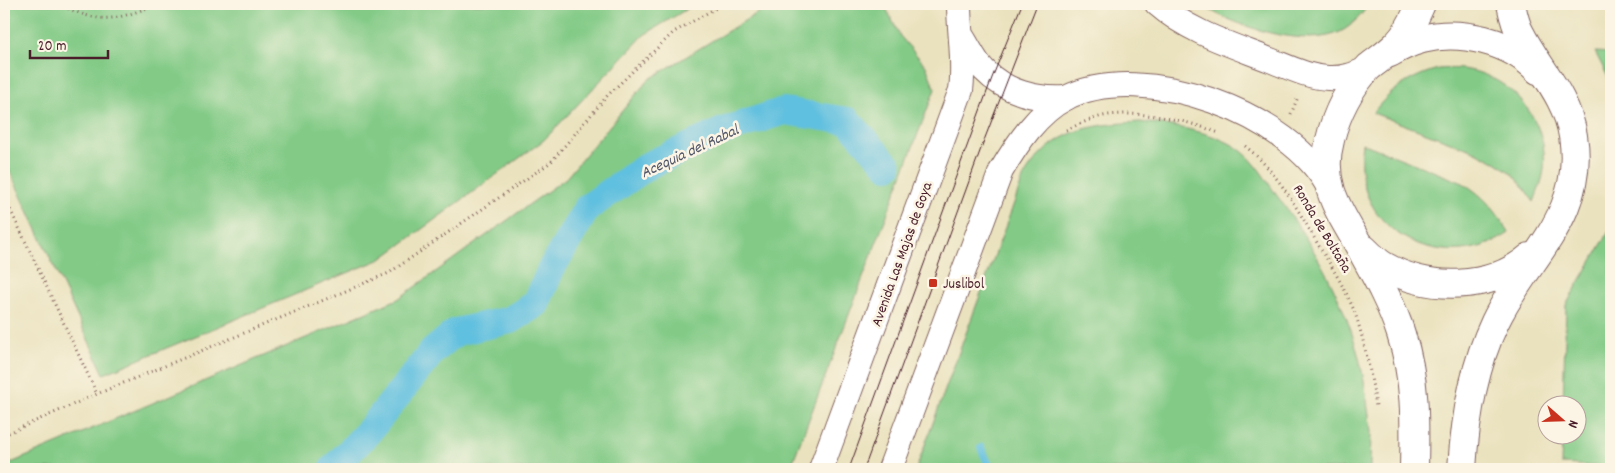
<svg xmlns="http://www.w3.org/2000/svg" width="1615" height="473" font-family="Dekko,sans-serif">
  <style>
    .green { fill: #82ca86; stroke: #667458 }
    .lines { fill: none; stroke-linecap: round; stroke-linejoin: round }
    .stream { stroke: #61c0df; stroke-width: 8 }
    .canal { stroke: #61c0df; stroke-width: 28 }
    .minor-casing { stroke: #82635e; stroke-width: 26 }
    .secondary-casing { stroke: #82635e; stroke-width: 30 }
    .path { stroke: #82635e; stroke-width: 3; stroke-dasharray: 1 4; stroke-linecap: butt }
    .minor { stroke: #fff; stroke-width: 24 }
    .secondary { stroke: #fff; stroke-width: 28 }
    .tram { stroke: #4a1f2b; stroke-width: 1 }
    .poi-dot { fill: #c8321e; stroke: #fcf5e5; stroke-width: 2 }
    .labels { text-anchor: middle; stroke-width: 5; stroke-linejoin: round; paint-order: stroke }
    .street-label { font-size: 15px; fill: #4a1f2b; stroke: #fcf5e5 }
    .poi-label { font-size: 15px; fill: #4a1f2b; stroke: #fcf5e5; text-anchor: start }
    .water-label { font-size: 16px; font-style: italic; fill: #52576a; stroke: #fcf5e5 }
  </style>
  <rect width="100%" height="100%" fill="#fcf5e5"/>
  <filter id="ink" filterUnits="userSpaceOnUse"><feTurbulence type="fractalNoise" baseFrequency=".02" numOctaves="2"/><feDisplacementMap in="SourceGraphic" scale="10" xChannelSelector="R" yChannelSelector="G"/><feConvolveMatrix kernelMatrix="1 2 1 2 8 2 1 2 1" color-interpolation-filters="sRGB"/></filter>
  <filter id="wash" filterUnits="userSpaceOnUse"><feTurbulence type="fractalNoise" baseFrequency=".0096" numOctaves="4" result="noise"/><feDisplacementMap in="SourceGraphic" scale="20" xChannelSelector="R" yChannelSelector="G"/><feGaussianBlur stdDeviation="1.12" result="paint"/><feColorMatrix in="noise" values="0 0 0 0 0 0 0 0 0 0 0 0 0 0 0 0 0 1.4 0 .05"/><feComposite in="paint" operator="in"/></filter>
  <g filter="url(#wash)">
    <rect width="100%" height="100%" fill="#eae2be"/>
    <g class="green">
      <polygon points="4,4 76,4 82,6 112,4 695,4 644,35 544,140 381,259 104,374 4,159"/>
      <polygon points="772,4 884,4 900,36 926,66 935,89 790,469 4,469 4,466 398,299 566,178 648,80"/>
      <path d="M 1200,4 L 1369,4 C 1361,16 1350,29 1335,34 C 1298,47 1231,25 1200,4 Z"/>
      <polygon points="1595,52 1611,53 1611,83"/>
      <path d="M 1438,69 C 1451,68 1464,68 1477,72 C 1517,84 1549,125 1544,169 C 1543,180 1538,191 1534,202 L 1515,176 L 1497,163 L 1474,151 L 1373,113 C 1390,90 1410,77 1438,69 Z"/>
      <path d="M 1140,122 C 1171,125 1220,132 1244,153 C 1258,164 1270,187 1281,201 C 1325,263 1358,325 1367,401 C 1368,411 1370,421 1371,431 C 1371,444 1370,457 1370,469 L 916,469 L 1024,176 C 1054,129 1087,125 1140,122 Z"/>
      <path d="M 1362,143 L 1463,183 C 1484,196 1497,211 1509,233 C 1461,267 1387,250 1366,192 C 1360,176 1360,159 1362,143 Z"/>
      <polygon points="1611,228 1611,467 1561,464 1562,436 1578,436 1578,406 1563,405 1566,305"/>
    </g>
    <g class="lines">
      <polyline class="stream" points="981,448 991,469"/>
      <polyline class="canal" points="333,469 369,431 433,351 456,332 510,320 536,304 551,269 587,208 649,165 723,131 784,111 848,121 888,166"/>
    </g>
  </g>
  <g filter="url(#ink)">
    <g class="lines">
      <g class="minor-casing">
        <g id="minor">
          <path d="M 1157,4 C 1189,32 1232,45 1270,60 C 1288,67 1308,77 1328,78 C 1344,79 1355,74 1369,68"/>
          <path d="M 963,38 C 970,49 975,61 984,70 C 1005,92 1037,100 1066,98"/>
          <path d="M 821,469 L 961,90 C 965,61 959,33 959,4"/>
          <path d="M 890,469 L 1001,171 C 1017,144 1037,113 1066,98 C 1143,59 1293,114 1330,190"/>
        </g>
      </g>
      <g class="secondary-casing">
        <g id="secondary">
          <path d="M 1390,53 C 1400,47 1411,42 1422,39 C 1460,29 1510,41 1538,70"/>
          <path d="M 1364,249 C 1370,255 1377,262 1384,266 C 1428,291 1491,291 1530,257"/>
          <path d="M 1414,469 C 1415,422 1416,380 1401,334 C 1391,302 1373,271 1357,242 C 1337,208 1319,181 1330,140 C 1336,114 1350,86 1369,67 C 1379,59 1390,52 1398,43 C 1409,32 1415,17 1421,4"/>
          <path d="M 1462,469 C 1465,419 1473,368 1495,322 C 1526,257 1586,216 1573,136 C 1567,96 1537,67 1520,33 C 1515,24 1513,13 1511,4"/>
        </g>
      </g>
      <g class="path">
        <path d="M 59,4 C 103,26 114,20 158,4"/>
        <polyline points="1291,114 1298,97"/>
        <path d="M 1066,130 C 1080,124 1094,117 1109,115 C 1147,111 1185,120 1219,133"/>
        <path d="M 1245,146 C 1278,172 1298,210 1319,246 C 1332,267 1346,290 1355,313 C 1365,343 1371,375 1376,406"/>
        <polyline points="4,196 97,394"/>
        <polyline points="4,435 97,394 389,273 551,162 608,95 674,32 723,4"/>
      </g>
      <use href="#minor" class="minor"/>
      <use href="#secondary" class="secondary"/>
      <g class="tram">
        <polyline points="849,469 992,78 1022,4"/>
        <polyline points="864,469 983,143 1037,4"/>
      </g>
    </g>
  </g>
  <rect class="poi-dot" x="928" y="278" width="10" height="10" rx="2.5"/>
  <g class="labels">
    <g class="street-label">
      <text transform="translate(1323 228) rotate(59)" y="5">Ronda de Boltaña</text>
      <text transform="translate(901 254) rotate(-70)" y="5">Avenida Las Majas de Goya</text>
    </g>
    <g class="poi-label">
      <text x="943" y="288">Juslibol</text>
    </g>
    <g class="water-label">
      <text transform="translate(689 150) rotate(-25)" y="6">Acequia del Rabal</text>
    </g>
  </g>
  <rect width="1615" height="473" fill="none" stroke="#fcf5e5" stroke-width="20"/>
  <g transform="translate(1562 420) rotate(110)"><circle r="24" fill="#fcf5e5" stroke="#b59f9b"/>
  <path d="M0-4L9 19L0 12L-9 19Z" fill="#c8321e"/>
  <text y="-8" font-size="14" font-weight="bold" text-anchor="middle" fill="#4a1f2b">N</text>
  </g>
  <path d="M30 50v8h78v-8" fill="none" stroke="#4a1f2b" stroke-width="2.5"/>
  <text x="38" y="50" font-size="15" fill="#4a1f2b" stroke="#fcf5e5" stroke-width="4" paint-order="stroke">20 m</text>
</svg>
